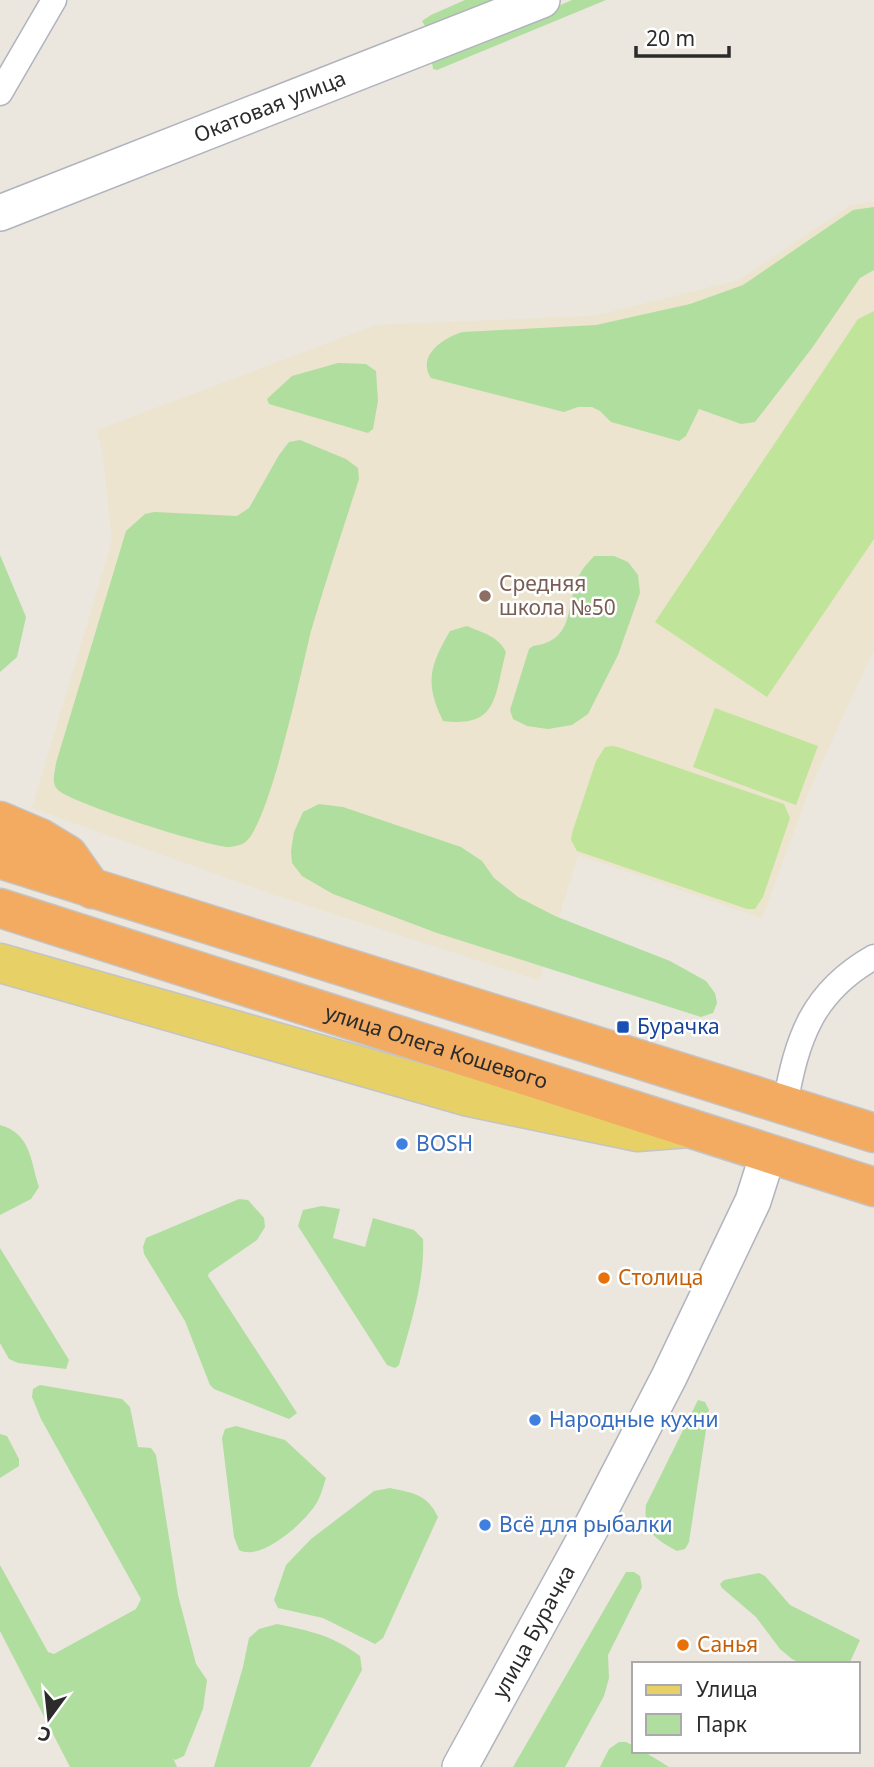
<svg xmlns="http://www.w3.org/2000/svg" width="874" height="1767" font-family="'Noto Sans',sans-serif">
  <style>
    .education { fill: #ece4ce }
    .green { fill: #b0de9e }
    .pitch { fill: #c0e59a }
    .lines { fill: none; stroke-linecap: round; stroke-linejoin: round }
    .street-casing { stroke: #b1b3bd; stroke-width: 27 }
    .secondary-casing { stroke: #b1b3bd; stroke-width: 38 }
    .primary-casing { stroke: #c4c4c4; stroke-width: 41 }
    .highway-casing { stroke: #c4c4c4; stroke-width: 41 }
    .street { stroke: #fff; stroke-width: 24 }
    .secondary { stroke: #fff; stroke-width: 35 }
    .primary { stroke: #e7d167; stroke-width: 38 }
    .highway { stroke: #f3aa61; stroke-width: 38 }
    .education-dot { fill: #8d6e63; stroke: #fff; stroke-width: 2.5 }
    .transit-dot { fill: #1a4fb4; stroke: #fff; stroke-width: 2.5 }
    .shop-dot { fill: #3f7fe0; stroke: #fff; stroke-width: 2.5 }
    .food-dot { fill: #e8710a; stroke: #fff; stroke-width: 2.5 }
    .labels { text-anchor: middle; stroke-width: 5; stroke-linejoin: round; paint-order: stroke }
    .street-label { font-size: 21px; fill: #2b2b2b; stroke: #fff }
    .education-label { font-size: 21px; fill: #785e54; stroke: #fff; text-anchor: start }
    .transit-label { font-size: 21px; fill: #164399; stroke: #fff; text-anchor: start }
    .shop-label { font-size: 21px; fill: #366cbe; stroke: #fff; text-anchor: start }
    .food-label { font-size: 21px; fill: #c56008; stroke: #fff; text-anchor: start }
  </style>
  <rect width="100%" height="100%" fill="#ebe6de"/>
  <polygon class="education" points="874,202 874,649 810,788 762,918 578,855 539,980 269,893 32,808 112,542 103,455 97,430 376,325 594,316 739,280 851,205"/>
  <g class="green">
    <polygon points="465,0 503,0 427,29 422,21 431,15"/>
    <polygon points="572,0 606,0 437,70 433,69 432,62"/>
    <path d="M 874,207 L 874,270 L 860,278 L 812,348 L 755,422 L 741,424 L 699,409 L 686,436 L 679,441 L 611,422 L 600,411 L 592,407 L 578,407 L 564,412 L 431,378 C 416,356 444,337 463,332 L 596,325 L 690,304 L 743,285 L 853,210 Z"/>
    <polygon points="338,363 366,364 376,371 378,401 373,429 368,433 269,404 267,399 292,376"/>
    <path d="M 300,440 L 346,459 L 358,468 L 359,479 C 343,529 326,580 311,631 C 302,667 269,828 244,843 C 241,845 232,847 228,847 C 207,846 69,803 57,789 C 51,782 55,772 56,763 L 126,531 L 145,514 L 154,512 L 237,516 L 249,508 L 279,455 L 289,442 Z"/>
    <polygon points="0,555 26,617 17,657 0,672"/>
    <path d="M 594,556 L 614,556 L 628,562 L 638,575 L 640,593 L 618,655 L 588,714 L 572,725 L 548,729 L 527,726 L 513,719 L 510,710 L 529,649 L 533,646 C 580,640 563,598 583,569 C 586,564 591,560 594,556 Z"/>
    <path d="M 467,626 C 483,633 498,636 506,652 C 494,696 499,728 443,721 C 425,683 429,667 450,631 Z"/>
    <polygon points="319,804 343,807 461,847 482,861 494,878 518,897 555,916 670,961 706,981 715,993 717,1003 713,1013 701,1017 437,933 333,894 302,876 292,863 291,851 294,832 303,812"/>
    <path d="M 0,1125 C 31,1134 30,1159 39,1187 L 31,1199 L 0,1215 Z"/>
    <polygon points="239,1199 248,1200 264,1218 265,1227 257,1240 209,1273 208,1276 297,1413 289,1419 214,1389 210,1385 185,1321 144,1254 143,1247 146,1238"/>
    <path d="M 322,1206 L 340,1209 L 333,1238 L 365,1247 L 373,1218 L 414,1230 L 423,1239 C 425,1282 410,1325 399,1365 L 395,1368 L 387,1365 L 298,1226 L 303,1210 Z"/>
    <polygon points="0,1248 69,1360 66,1369 18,1363 9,1359 0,1343"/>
    <polygon points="40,1385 122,1399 130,1407 138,1447 151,1448 156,1455 178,1595 196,1664 207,1680 203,1709 184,1756 175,1760 173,1758 177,1767 70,1767 0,1631 0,1565 48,1652 54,1654 136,1609 141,1599 41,1419 32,1397 33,1389"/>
    <path d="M 698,1400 L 705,1402 L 709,1410 L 689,1542 L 685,1549 L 677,1551 C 655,1539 643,1531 646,1505 Z"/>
    <path d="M 236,1426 L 285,1440 L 326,1478 C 323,1487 321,1496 316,1504 C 304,1523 261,1562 239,1550 L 234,1537 L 222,1438 L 225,1429 Z"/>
    <polygon points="0,1434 7,1436 19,1459 19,1466 0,1478"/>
    <path d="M 390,1488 C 413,1493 427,1494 438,1517 L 383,1638 L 375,1644 L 323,1618 L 278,1608 L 274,1600 L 286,1565 L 311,1539 L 374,1491 Z"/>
    <polygon points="626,1572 634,1572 640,1576 642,1587 608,1655 609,1678 604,1696 565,1767 513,1767"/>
    <polygon points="759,1573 765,1576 790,1605 860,1640 850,1662 851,1664 802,1664 792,1659 780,1649 756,1617 722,1588 720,1584 724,1580"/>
    <path d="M 277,1624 C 310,1631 332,1635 360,1656 L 362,1670 L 310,1767 L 214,1767 L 243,1667 L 249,1638 L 259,1629 Z"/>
    <polygon points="619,1742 626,1742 634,1746 634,1751 643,1751 669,1767 600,1767 609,1749"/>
  </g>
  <g class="pitch">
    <polygon points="874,311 874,539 767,697 655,622 858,319"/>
    <polygon points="715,708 818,746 796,805 693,767"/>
    <polygon points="612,746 618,747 784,804 790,818 763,897 755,909 747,909 577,851 571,840 572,833 596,761 605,747"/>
  </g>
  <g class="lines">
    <g class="street-casing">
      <g id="street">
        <polyline points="0,93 54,0"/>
        <path d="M 785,1105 C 797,1038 812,992 874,957"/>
      </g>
    </g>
    <g class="secondary-casing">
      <g id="secondary">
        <path id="s1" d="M 0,213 L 542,0"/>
        <path id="s2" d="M 460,1767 L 593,1524 L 669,1377 L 753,1201 L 768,1154"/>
      </g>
    </g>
    <g class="primary-casing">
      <polyline id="primary" points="0,963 469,1097 637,1132 689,1128"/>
    </g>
    <g class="highway-casing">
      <g id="highway">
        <polyline points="0,821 40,838 68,855 92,889"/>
        <polyline points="0,859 874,1133"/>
        <path id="s3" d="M 0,908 L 874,1187"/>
      </g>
    </g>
    <use href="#street" class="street"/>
    <use href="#secondary" class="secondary"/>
    <use href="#primary" class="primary"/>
    <use href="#highway" class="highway"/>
  </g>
  <circle class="education-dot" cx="485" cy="596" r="7"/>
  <rect class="transit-dot" x="616" y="1020" width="14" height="14" rx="3.5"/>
  <g class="shop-dot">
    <circle cx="402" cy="1144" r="7"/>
    <circle cx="535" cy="1420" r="7"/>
    <circle cx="485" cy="1525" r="7"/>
  </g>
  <g class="food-dot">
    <circle cx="604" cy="1278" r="7"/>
    <circle cx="683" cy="1645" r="7"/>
  </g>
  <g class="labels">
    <g class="street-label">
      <text dy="7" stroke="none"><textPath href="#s1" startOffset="290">Окатовая улица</textPath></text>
      <text dy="7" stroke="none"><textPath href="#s3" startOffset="458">улица Олега Кошевого</textPath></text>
      <text dy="7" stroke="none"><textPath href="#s2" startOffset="154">улица Бурачка</textPath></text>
    </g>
    <g class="education-label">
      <text x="499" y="591">Средняя<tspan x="499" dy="24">школа №50</tspan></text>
    </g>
    <g class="transit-label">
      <text x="637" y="1034">Бурачка</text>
    </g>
    <g class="shop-label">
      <text x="416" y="1151">BOSH</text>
      <text x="549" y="1427">Народные кухни</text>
      <text x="499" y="1532">Всё для рыбалки</text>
    </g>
    <g class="food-label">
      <text x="618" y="1285">Столица</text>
      <text x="697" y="1652">Санья</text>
    </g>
  </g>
  <rect x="632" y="1662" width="228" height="91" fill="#ffffff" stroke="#aaaaaa" stroke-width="2"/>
  <rect x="646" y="1685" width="35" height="10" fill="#e7d167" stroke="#aaaaaa" stroke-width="2"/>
  <text x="696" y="1697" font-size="21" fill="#2b2b2b">Улица</text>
  <rect x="646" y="1714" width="35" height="21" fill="#b0de9e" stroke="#aaaaaa" stroke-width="2"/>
  <text x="696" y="1732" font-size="21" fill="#2b2b2b">Парк</text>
  <g transform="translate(49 1718) rotate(195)" stroke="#ffffff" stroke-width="5" paint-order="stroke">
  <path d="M0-5L12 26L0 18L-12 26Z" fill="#2b2b2b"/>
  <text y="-10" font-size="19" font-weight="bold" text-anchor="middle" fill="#2b2b2b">С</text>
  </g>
  <path d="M636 46v10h93v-10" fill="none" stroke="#2b2b2b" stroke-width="3.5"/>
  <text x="646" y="46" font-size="21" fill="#2b2b2b" stroke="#ffffff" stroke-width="5" paint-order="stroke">20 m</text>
</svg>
